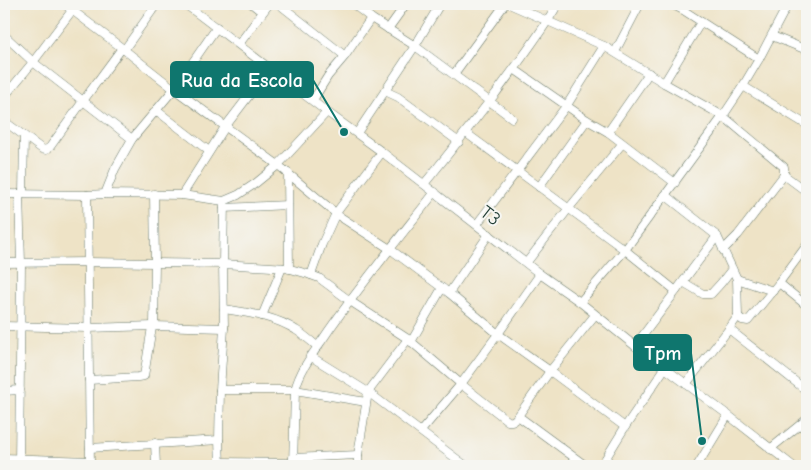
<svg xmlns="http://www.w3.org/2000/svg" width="811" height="470" font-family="'Comic Neue',sans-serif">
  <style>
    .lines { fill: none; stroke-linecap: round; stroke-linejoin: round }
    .minor-casing { stroke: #677767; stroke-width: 9 }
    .minor { stroke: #fff; stroke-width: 8 }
    .labels { text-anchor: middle; stroke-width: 4; stroke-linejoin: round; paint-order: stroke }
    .street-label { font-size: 19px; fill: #1f3d34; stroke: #f6f6f2 }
    .leader { fill: none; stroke: #0f766e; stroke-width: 2 }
    .callout-dot { fill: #0f766e; stroke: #f6f6f2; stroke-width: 2 }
    .callout { fill: #0f766e; stroke: #0f766e; stroke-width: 2 }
    .callout-label { font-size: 20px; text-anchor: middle; font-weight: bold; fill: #fff }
  </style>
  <rect width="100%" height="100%" fill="#f6f6f2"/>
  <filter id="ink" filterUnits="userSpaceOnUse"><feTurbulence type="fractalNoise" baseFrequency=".02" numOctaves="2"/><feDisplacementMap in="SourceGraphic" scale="10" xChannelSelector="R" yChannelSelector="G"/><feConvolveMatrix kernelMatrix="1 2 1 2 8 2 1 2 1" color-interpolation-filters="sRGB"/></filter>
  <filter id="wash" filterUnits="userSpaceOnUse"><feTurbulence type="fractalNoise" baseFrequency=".0096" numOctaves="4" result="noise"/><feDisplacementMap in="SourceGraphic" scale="20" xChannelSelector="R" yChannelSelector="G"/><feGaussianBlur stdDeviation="1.12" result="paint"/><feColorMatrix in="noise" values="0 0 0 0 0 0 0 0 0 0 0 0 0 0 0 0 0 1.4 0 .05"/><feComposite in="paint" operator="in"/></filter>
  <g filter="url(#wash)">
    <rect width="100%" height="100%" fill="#eee3c6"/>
  </g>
  <g filter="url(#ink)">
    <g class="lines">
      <g class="minor-casing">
        <g id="minor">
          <polyline points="64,4 122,48 174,89 278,165 339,216 390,249 449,293 498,334 550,371 625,427"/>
          <polyline points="185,4 327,112 382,152 540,274 580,302 635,346 728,415 697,466"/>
          <polyline points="252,4 262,12"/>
          <polyline points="279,4 345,56"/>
          <polyline points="353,4 371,18 415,46 512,118"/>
          <polyline points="509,4 604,46 664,83 723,116 784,167 784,175 738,235 723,250"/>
          <polyline points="671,4 683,10 759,59"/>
          <polyline points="388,29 406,4"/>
          <polyline points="4,35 33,62 132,139"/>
          <polyline points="772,36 807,50"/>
          <polyline points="239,44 269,4"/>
          <polyline points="124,50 157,4"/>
          <polyline points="615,52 640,4"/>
          <polyline points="514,69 587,120 608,132 675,183"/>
          <polyline points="454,74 505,4"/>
          <polyline points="664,83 701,22"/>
          <polyline points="743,86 807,125"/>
          <polyline points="385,91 398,97 459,142"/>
          <polyline points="4,97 33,62 77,4"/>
          <polyline points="313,100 328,76 345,56 371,18"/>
          <polyline points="156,110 209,151"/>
          <polyline points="4,121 42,149 46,150 50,147 83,101 122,48"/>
          <polyline points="608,132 649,73"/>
          <polyline points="357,133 415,46 440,4"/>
          <polyline points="466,133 625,250 676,291"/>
          <polyline points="288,173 289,269"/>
          <polyline points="784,175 807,192"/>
          <path d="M 424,184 C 449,154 472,123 496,93 C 517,64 540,35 558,4"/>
          <polyline points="539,187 587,120"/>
          <polyline points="4,194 87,195 105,194 182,195 224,201 238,195 256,183 278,165 327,112"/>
          <polyline points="19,194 21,263 19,466"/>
          <polyline points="23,194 24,136"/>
          <polyline points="105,194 115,169 132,139 174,89 217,27"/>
          <polyline points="154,194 155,263 154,326"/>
          <polyline points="87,195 90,466"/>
          <polyline points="182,195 225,127 270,68"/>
          <polyline points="665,195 717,236 737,279 738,316"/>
          <polyline points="224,208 288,205"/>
          <polyline points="477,224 567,105 604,46"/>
          <polyline points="527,262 569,208 622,144"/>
          <path d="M 4,263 L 88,262 L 223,264 L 287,268 L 308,274 L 319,278 L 350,301 L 408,339 L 461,384 L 508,421 C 513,422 515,420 518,416 L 550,371 L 595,315"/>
          <polyline points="311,275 322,244 336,213 382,152"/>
          <polyline points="737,279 773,291"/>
          <polyline points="683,282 703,294 711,294 721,283 732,269"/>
          <polyline points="779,283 807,306"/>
          <polyline points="449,293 489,234"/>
          <polyline points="580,302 625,250 723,116 743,86 759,59 788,4"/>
          <path d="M 224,309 C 248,313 275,316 296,330 C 304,335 311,341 318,347"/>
          <polyline points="262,316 282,268"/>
          <polyline points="4,326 88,328 154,326 224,328"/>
          <polyline points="729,329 807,391"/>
          <polyline points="411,342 442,288"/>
          <polyline points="635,346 717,236"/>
          <polyline points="310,356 368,392 466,466"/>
          <polyline points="89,380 138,377 144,376 152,327"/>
          <polyline points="686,384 729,329 738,316 742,320 748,321 779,283 807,245"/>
          <polyline points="220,390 295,390 366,402"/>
          <polyline points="4,391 20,390"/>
          <polyline points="728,415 793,466"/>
          <polyline points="518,416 586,466"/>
          <polyline points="421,431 461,384 498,334 540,274"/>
          <polyline points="155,443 156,466"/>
          <polyline points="90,448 219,440"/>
          <polyline points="770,449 807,419"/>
          <polyline points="4,458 90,461"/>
          <polyline points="293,458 358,455"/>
          <polyline points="220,462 293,463"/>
          <polyline points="220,466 219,440 220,390 224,328 223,264 224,201"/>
          <path d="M 293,466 L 295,390 C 301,367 316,350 329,330 C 362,283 399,238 435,192"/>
          <polyline points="358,466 358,455 368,392 408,339"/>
          <polyline points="601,466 625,427 665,368"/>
        </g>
      </g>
      <use href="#minor" class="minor"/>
    </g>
  </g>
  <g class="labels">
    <g class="street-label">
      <text transform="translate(491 215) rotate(38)" y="7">T3</text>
    </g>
  </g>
  <path class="leader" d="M344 132L313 80M702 441L691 353"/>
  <g class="callout-dot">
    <circle cx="344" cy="132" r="5"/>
    <circle cx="702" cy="441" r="5"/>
  </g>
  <g class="callout">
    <rect x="171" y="62" width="142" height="35" rx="5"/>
    <rect x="634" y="335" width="57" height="35" rx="5"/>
  </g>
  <g class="callout-label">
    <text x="242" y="87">Rua da Escola</text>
    <text x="663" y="360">Tpm</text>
  </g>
  <rect width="811" height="470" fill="none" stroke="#f6f6f2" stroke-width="20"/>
</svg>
